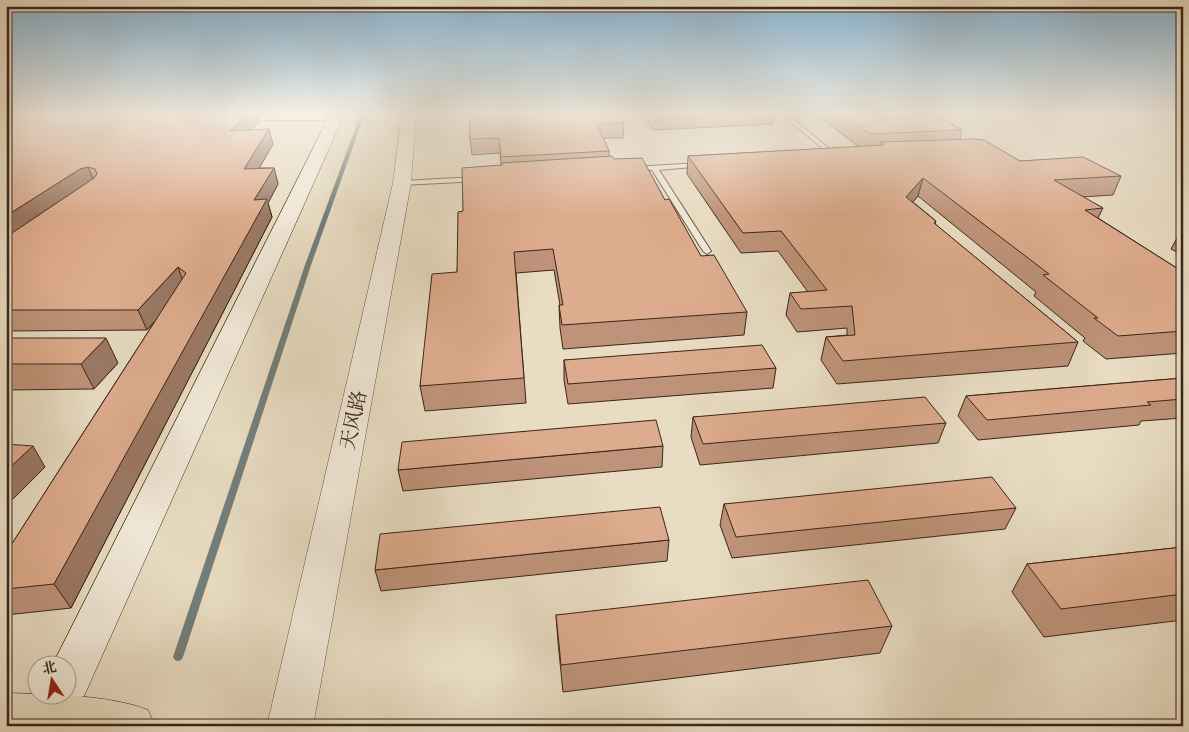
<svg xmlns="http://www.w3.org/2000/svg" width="1189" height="732" font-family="'Sorts Mill Goudy','Noto Serif SC',serif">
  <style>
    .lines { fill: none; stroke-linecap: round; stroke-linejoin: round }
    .stream { fill: #737f7b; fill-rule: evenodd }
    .service-casing { stroke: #665445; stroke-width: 2 }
    .minor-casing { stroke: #665445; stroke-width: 2 }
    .tertiary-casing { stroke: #665445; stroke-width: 1 }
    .secondary-casing { stroke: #3a261b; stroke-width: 1 }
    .primary-casing { stroke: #3a261b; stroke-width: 1 }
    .service { fill: #f0e8d7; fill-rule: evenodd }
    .minor { fill: #f0e8d7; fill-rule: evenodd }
    .tertiary { fill: #f0e8d7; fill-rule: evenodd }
    .secondary { fill: #f0e8d7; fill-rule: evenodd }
    .primary { fill: #e8dcc2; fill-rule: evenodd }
    .wall { fill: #be9379; stroke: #3a261b }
    .shaded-wall { fill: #9b7863; stroke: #3a261b }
    .building { fill: #ddab8d; stroke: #3a261b }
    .labels { text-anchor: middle; stroke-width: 4; stroke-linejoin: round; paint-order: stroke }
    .street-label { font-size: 20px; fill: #3a261b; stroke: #f0e8d7 }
  </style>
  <rect width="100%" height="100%" fill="#e8dcc2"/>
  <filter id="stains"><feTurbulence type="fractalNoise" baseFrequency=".004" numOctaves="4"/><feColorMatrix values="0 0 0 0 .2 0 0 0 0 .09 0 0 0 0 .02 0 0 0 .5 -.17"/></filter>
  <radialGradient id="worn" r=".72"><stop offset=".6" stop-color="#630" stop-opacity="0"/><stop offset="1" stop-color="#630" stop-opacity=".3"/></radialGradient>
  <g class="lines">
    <polygon class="stream" points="361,113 365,113 311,265 183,657 181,660 178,661 175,660 173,657 305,265"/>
    <g class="service-casing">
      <g id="service">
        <polygon points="780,113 786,113 838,156 838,158 834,158"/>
        <polygon points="701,163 703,164 703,166 659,170 711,251 707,254 703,251 652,170 632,171 628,169 632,167"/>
        <polygon points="476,177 479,177 479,181 402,185 398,183 402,181"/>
      </g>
    </g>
    <g class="minor-casing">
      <polygon id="minor" points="221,113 339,113 343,116 337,120 225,120 219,116"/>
    </g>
    <g class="tertiary-casing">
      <polygon id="tertiary" points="402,113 416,113 411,183 313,726 267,726 393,183"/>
    </g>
    <g class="secondary-casing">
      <polygon id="secondary" points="331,113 345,113 84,696 68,702 52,696 68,694 68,664 53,664"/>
    </g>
    <g class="primary-casing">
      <path id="primary" d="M 6,693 C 47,694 111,695 148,710 L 155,726 L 6,726 Z"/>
    </g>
    <use href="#service" class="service"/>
    <use href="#minor" class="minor"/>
    <use href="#tertiary" class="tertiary"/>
    <use href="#secondary" class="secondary"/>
    <use href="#primary" class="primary"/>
  </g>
  <g class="wall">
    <polygon points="6,113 256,113 259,122 251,130 273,144 259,168 274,168 278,184 268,203 272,217 71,608 6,615 6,553 157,318 147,330 6,331"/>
    <polygon points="470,113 624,123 623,138 603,138 609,151 609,157 665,200 701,256 747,312 744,335 563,349 560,328 559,305 560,305 554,270 516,273 526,403 425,411 420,386 457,272 463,211 501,165 500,153 472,155 470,139"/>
    <polygon points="642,113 774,113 772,124 653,130"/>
    <polygon points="814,113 931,113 962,130 960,139 1020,161 1121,176 1113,195 1082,197 1103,208 1098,218 1183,272 1183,353 1106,359 1083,341 1085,338 1034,296 1036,292 918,196 913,202 936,221 935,224 1078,342 1068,366 837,384 821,360 826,337 847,335 847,328 797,332 786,315 790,293 808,292 778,251 741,253 687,174 688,156 859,147"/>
    <polygon points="1183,227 1183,255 1171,249"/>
    <polygon points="6,338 118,363 94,389 6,390"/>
    <polygon points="564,360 776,368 773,388 568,404 564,380"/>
    <polygon points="1183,378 1183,418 1141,421 1139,425 978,440 958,416 966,396"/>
    <polygon points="693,417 946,423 938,443 700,465 691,437"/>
    <polygon points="6,444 45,467 10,502 6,501"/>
    <polygon points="663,446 662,467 403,491 398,470"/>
    <polygon points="724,504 1016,508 1005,529 732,558 720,525"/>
    <polygon points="669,540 667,561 381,591 375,570"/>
    <polygon points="1183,547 1183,620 1044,637 1012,592 1027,564"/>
    <polygon points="556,615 892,626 880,653 563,692 558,642"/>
  </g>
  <g class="shaded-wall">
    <polygon points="250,113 256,113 259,122 235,146 230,131"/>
    <polygon points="269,129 273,144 249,186 244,169"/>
    <polygon points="88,167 95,183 6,241 6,216 80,169"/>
    <polygon points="274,168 278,184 268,203 272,217 71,608 54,584 254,200"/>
    <polygon points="923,178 918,196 901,216 906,197"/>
    <polygon points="178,267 185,287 147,330 138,310"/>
    <polygon points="106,338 118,363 94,389 81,364"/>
    <polygon points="33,446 45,467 10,502 6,496 6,471"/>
  </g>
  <g class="building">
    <polygon points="6,113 250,113 230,131 269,129 244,169 274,168 254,200 267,199 54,584 6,589 6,553 186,273 178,267 138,310 6,310 6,237 94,178 97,174 95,169 88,167 80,169 6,216"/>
    <polygon points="470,113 618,113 624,123 597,124 609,151 501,157 499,138 470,139"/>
    <polygon points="651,113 744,113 654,117"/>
    <polygon points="840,113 931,113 962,130 870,134"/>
    <polygon points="974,139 984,140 1020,161 1083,157 1121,176 1054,180 1103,208 1085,210 1183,272 1183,331 1118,336 1094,318 1098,318 1043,275 1049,274 923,178 906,197 936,221 934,223 1078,342 843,361 826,337 855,335 852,306 801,309 790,293 827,290 781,231 743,233 688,156 884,145 880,142"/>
    <polygon points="612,156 614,159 642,158 665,200 669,199 701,256 714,255 747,312 562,325 559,305 563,305 553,249 514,252 524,378 420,386 432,274 457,272 458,212 463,211 462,168 502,165 502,163"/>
    <polygon points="6,338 106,338 81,364 6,364"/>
    <polygon points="762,345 776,368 568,384 564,360"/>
    <polygon points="1183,378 1183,399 1147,402 1151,405 987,420 966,396"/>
    <polygon points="925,397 946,423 703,444 693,417"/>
    <polygon points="656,420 663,446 398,470 402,442"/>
    <polygon points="6,444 33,446 6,471"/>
    <polygon points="992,477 1016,508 736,537 724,504"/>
    <polygon points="660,507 669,540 375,570 380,534"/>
    <polygon points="1183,547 1183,594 1061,609 1027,564"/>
    <polygon points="868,580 892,626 561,665 556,615"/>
  </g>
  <linearGradient id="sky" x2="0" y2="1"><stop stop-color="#88b6d6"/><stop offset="0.53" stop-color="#f5efe4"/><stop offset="1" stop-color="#f5efe4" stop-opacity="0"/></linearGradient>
  <rect width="1189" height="215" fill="url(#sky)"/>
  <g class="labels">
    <g class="street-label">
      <text transform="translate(353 420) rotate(-78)" y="7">天风路</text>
    </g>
  </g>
  <rect width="1189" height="732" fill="none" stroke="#e8dcc2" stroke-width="25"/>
  <rect x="8" y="8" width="1174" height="717" fill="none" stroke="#3a261b" stroke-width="2.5"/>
  <rect x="12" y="12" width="1164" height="707" fill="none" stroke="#3a261b"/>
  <g transform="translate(52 680) rotate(348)"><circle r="24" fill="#f0e8d7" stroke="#a79a8c"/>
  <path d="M0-4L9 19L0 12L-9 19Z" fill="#8f2418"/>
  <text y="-8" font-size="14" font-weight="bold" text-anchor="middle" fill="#3a261b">北</text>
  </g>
  <rect width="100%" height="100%" filter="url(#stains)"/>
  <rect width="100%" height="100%" fill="url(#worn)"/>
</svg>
